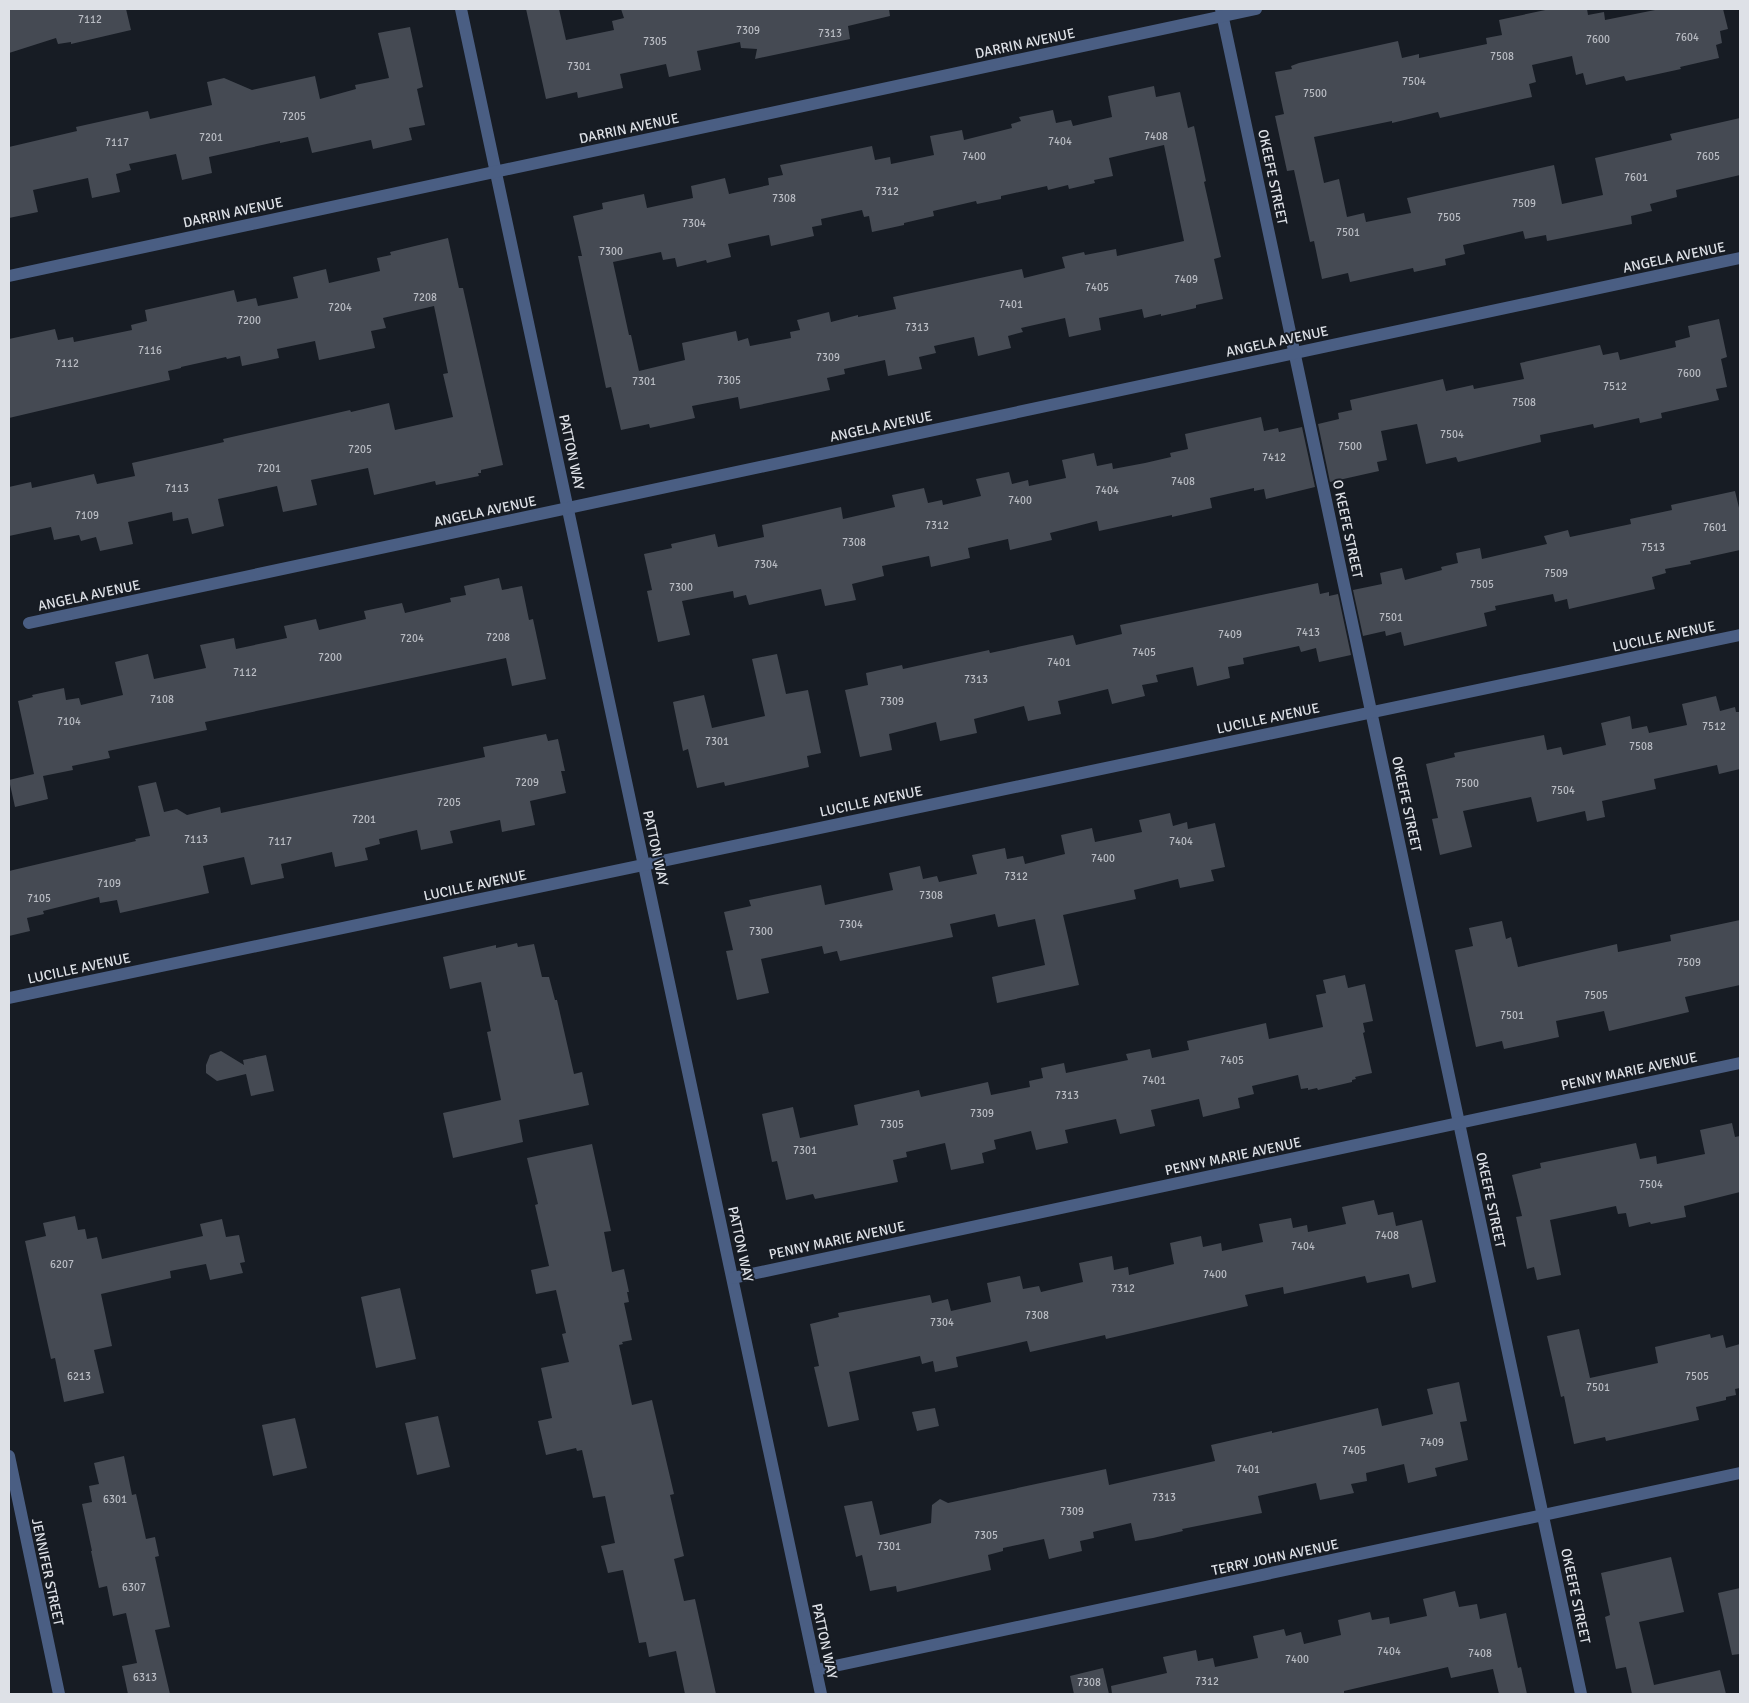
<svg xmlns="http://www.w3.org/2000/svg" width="1749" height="1703" font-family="Signika,sans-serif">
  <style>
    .building { fill: #454a53; fill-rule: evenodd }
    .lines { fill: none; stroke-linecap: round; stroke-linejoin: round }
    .minor { stroke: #4a5e83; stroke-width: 12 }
    .labels { text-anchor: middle; stroke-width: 4; stroke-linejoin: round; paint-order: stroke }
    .number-label { font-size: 11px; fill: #b8bbc2 }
    .street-label { font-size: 14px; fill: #dee1e7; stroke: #171c24 }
  </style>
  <rect width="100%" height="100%" fill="#171c24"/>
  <g class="building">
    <polygon points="9,9 126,9 131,30 71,44 71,42 58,44 56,38 9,53"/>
    <polygon points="526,9 559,9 566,40 614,30 612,21 624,18 621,9 889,9 890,16 848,26 850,39 755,59 757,49 741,48 740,42 697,51 701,70 669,77 666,64 620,74 623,88 578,98 577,92 546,99"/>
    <polygon points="1550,9 1587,9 1588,15 1604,12 1605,20 1660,9 1723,9 1728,29 1720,31 1722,43 1716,45 1719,58 1680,67 1681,69 1626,81 1624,76 1586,85 1583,73 1576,75 1572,56 1532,65 1536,82 1529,84 1532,97 1440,118 1438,112 1392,123 1392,121 1314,137 1324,183 1339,179 1347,217 1364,213 1366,222 1411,213 1407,198 1554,165 1562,204 1603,195 1595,158 1672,140 1670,134 1740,118 1740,175 1676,190 1677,197 1650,204 1652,211 1631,216 1632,224 1547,241 1546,235 1525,239 1523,231 1463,245 1465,254 1445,259 1446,265 1414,272 1413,268 1350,282 1348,273 1322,279 1314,241 1310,242 1294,170 1287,171 1275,116 1284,114 1275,72 1292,69 1291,66 1299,63 1398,41 1402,58 1419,54 1419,58 1487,44 1486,38 1502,35 1499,20"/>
    <polygon points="410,27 423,87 417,89 425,125 409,128 412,140 373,149 371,140 312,153 308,137 280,143 280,141 209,157 212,173 182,180 176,154 129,164 131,170 116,174 120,192 92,198 88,178 33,190 38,212 9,218 9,147 77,131 76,127 148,111 150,119 212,105 207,82 224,78 252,90 315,76 320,99 356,89 355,85 389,78 378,33"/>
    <path d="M 1154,86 L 1156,97 L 1180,92 L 1188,128 L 1194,126 L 1206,181 L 1204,182 L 1221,257 L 1214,259 L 1223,299 L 1196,305 L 1196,308 L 1161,316 L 1161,314 L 1144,318 L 1142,309 L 1099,318 L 1101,330 L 1069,337 L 1065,318 L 1021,328 L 1023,332 L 1008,336 L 1011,348 L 978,356 L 974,337 L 934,346 L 936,353 L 919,357 L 922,369 L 888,376 L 885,360 L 844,369 L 845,374 L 827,378 L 830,390 L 740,409 L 738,397 L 692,406 L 695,418 L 650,428 L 649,424 L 621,430 L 611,387 L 606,388 L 578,256 L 582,256 L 573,216 L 603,209 L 602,203 L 644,194 L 647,208 L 693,198 L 691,186 L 725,178 L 729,194 L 769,185 L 768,178 L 783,175 L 780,165 L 872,146 L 875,160 L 890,157 L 891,164 L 934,155 L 930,136 L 962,130 L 964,140 L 1012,128 L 1011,124 L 1021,121 L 1019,117 L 1053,110 L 1056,123 L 1071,120 L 1073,126 L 1112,117 L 1108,96 ZM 1164,145 L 1184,241 L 1117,256 L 1116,249 L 1085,255 L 1084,252 L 1062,257 L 1065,268 L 1024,278 L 1022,269 L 893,297 L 896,309 L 858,317 L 858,315 L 831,322 L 829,312 L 797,320 L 800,330 L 790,332 L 791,338 L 750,346 L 748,338 L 738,341 L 736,331 L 682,343 L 685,360 L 639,371 L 631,335 L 629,335 L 613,262 L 661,252 L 663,260 L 675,258 L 677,267 L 706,260 L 707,263 L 731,257 L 728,244 L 769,235 L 771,246 L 814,236 L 812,227 L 822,225 L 821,219 L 862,210 L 864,217 L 869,216 L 872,232 L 904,225 L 904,223 L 934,216 L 933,211 L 976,201 L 977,204 L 1001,199 L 1001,196 L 1047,186 L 1048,190 L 1068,185 L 1069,189 L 1095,183 L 1094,180 L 1113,176 L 1109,158 Z"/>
    <polygon points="448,238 459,288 463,288 503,465 481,470 481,473 478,473 479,476 436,485 435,481 374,495 368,468 311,480 317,505 283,512 277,486 218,499 224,526 192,534 188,518 173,521 172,512 128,522 133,544 100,551 96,537 81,541 79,535 54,540 51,527 9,536 9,487 31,482 32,488 94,474 97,484 135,476 132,463 224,442 223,439 350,410 351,412 389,403 395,430 453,417 443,374 448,373 434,306 383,318 386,328 371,331 375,348 319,360 315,341 277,349 279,358 242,366 240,356 227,359 226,357 181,367 181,368 168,371 170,380 9,418 9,339 55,329 58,340 73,337 74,342 132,330 131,325 147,321 145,310 234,290 237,302 256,298 258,306 298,298 293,277 326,269 329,283 380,271 377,258 391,255 390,252"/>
    <polygon points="1719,319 1727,357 1721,359 1727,387 1716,389 1719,400 1661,413 1662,418 1640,423 1639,418 1594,428 1593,424 1540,435 1541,442 1458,462 1456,457 1426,464 1417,424 1381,431 1387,460 1377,462 1379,471 1330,482 1318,424 1339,419 1338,413 1352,410 1350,400 1443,379 1446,391 1473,385 1474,389 1524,379 1520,363 1600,345 1603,355 1618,352 1620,360 1676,347 1675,341 1690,337 1688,326"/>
    <polygon points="1261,417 1264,431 1278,428 1279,432 1302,427 1315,487 1266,499 1264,489 1254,491 1254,488 1210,498 1212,508 1172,517 1172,515 1099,531 1097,521 1050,533 1052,540 1010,550 1008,539 968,548 970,558 931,567 929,556 882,566 884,576 852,584 856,600 825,606 821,589 749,605 746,595 734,598 733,591 682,601 690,635 658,642 647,591 652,590 644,554 672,548 671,544 715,534 718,547 764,537 762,525 841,507 843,519 895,507 892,495 924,488 928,503 942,500 943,505 981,496 976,479 1009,472 1012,484 1028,480 1029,486 1066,478 1062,460 1094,453 1097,466 1112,463 1113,469 1145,463 1171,457 1170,453 1188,449 1185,434"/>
    <polygon points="1735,491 1740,512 1740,550 1690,561 1691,564 1665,569 1666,573 1652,577 1655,589 1569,609 1567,599 1555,602 1553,594 1495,606 1496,610 1484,613 1487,626 1404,646 1401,632 1386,636 1385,631 1363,636 1353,590 1382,584 1380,573 1402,568 1405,580 1442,570 1441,567 1458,563 1456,553 1480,548 1482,559 1547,544 1544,536 1568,530 1570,537 1631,524 1630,519 1672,510 1671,505"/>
    <polygon points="499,578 502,590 522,586 529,620 533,619 546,679 512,686 506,658 205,722 207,730 108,751 110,758 72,766 73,770 43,776 48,799 15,807 9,780 34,774 18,701 33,697 32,695 64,688 66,700 79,698 81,705 123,695 115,662 148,654 154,679 206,668 200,645 234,638 236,649 287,638 284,626 316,619 319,630 366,619 364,611 402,603 405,613 451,602 450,598 466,595 464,586"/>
    <polygon points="1318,583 1320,594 1329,592 1329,596 1338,594 1351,655 1319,662 1316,648 1301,652 1299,646 1243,658 1244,664 1228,667 1230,678 1197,686 1193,667 1156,675 1158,682 1142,685 1145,696 1112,704 1108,689 1058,701 1061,714 1028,721 1024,706 974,719 977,733 940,741 936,722 889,734 892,750 860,757 845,690 868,685 866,673 902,665 903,669 989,650 990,653 1073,635 1076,645 1122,634 1120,625"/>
    <polygon points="777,654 786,694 808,690 821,753 807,756 809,767 725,786 724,782 697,788 688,749 683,751 673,702 704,695 712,728 765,716 752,659"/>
    <polygon points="1716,696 1720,711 1735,707 1736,712 1740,712 1740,769 1719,774 1717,765 1654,779 1656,789 1602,801 1605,817 1587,821 1585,811 1537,822 1531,797 1463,811 1472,847 1440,855 1432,819 1438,818 1426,764 1455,757 1454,753 1544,735 1547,750 1561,747 1563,755 1606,745 1601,723 1630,716 1632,729 1647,726 1649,733 1687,725 1682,704"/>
    <polygon points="546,734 548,741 558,739 565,771 561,771 566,793 530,801 535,825 502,832 500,820 450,831 453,843 421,850 417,830 379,839 380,844 365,848 368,860 335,867 332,852 281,864 284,878 251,885 244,857 203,866 209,893 120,913 117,900 100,903 99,897 43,911 44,914 27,918 30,931 9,936 9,871 136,841 135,839 150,836 138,786 156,782 164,812 177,809 187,815 220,807 221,813 485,757 483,747"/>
    <polygon points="1170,813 1173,826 1187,822 1188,829 1215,823 1225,867 1211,870 1214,881 1180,888 1178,879 1134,890 1136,899 1063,915 1079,985 997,1003 992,977 1045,965 1035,919 998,927 995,914 950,924 953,937 840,961 837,951 824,954 822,946 761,959 769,993 737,1000 726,951 733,950 724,912 751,906 749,900 821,885 825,905 893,890 889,873 920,866 923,879 937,876 939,882 977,874 972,855 1005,848 1007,859 1023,856 1025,864 1065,854 1061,835 1092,828 1095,842 1142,832 1139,820"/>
    <polygon points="1740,920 1740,985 1685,997 1689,1012 1609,1031 1604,1011 1556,1021 1559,1037 1504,1049 1502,1041 1476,1047 1455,950 1473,946 1469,928 1502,921 1506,939 1511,937 1518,967 1617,944 1618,952 1671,941 1670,935"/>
    <polygon points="517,943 518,947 534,944 542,977 549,977 555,1000 557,1000 574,1074 582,1072 589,1105 519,1120 523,1142 453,1158 443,1113 501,1100 487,1032 491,1031 481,982 450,989 443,957 496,945 496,948"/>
    <polygon points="1345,975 1348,988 1365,984 1373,1021 1363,1023 1365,1032 1363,1033 1372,1073 1355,1077 1356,1079 1352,1080 1352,1082 1318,1090 1317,1088 1308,1090 1308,1088 1301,1089 1298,1075 1252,1086 1254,1094 1238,1098 1240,1108 1203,1117 1199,1099 1151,1110 1155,1126 1120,1134 1116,1119 1065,1130 1068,1143 1036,1150 1031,1131 994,1140 996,1149 982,1153 984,1163 951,1170 945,1143 906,1152 907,1157 893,1160 898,1182 815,1199 813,1194 786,1200 777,1161 772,1162 762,1114 793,1107 800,1138 858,1125 854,1105 919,1090 921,1097 988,1082 991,1095 1030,1087 1029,1081 1043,1078 1041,1068 1064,1063 1066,1073 1128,1060 1126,1054 1150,1049 1152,1058 1189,1050 1187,1041 1266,1023 1269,1039 1323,1027 1316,995 1326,993 1323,980"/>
    <polygon points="221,1051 244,1065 243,1060 266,1055 274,1091 251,1096 246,1074 217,1081 206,1073 206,1065 210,1055"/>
    <polygon points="1732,1123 1735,1137 1740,1136 1740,1192 1684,1206 1686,1217 1651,1224 1650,1222 1629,1227 1626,1213 1618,1214 1616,1206 1550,1220 1561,1275 1537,1280 1534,1267 1527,1269 1516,1217 1522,1216 1512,1175 1541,1168 1540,1163 1636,1143 1640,1159 1656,1156 1657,1164 1705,1154 1700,1130"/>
    <polygon points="592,1144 611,1231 604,1232 612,1272 624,1269 629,1292 627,1292 629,1302 624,1303 632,1340 622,1342 623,1344 619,1345 632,1405 652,1400 674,1494 670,1495 684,1556 674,1559 684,1601 695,1599 716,1694 685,1694 676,1651 649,1657 646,1642 639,1643 623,1570 608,1573 601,1546 615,1543 605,1496 593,1498 582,1450 577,1451 576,1448 546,1455 538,1421 552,1418 541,1368 569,1362 562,1334 566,1333 556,1290 536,1294 531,1270 549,1266 535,1205 538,1204 527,1158"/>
    <polygon points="1374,1200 1378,1215 1393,1212 1396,1226 1422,1220 1436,1282 1412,1288 1409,1274 1367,1283 1365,1276 1284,1294 1283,1287 1245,1295 1248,1306 1106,1339 1105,1335 1030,1352 1027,1341 1010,1345 956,1357 958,1367 935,1372 933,1361 922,1364 920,1356 849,1372 859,1420 828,1427 814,1367 819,1366 810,1324 839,1317 838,1313 930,1295 932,1303 948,1299 951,1311 991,1302 987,1283 1020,1276 1023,1289 1039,1286 1041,1292 1083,1282 1079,1263 1112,1256 1114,1270 1128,1267 1129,1275 1174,1264 1170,1243 1201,1236 1203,1247 1221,1243 1222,1251 1263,1242 1259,1224 1291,1218 1293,1228 1307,1225 1308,1232 1346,1224 1342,1207"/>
    <polygon points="75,1216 78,1230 85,1229 87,1239 97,1237 102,1259 203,1236 200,1224 222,1219 226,1237 239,1235 245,1262 240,1263 243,1273 210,1280 206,1264 170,1271 171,1278 101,1294 112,1346 94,1350 104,1393 64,1402 55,1358 51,1359 25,1241 46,1236 43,1223"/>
    <polygon points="400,1288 416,1359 376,1368 361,1297"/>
    <polygon points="1579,1329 1590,1378 1658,1363 1655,1347 1710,1334 1711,1338 1723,1335 1726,1348 1740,1344 1740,1388 1735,1389 1736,1395 1726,1397 1726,1400 1696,1407 1699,1420 1606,1441 1605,1437 1574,1444 1564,1396 1561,1397 1547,1336"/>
    <polygon points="1459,1382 1467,1421 1460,1422 1468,1460 1435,1468 1437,1476 1408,1483 1404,1464 1366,1473 1367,1481 1351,1484 1354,1493 1320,1500 1316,1483 1258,1496 1262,1513 1182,1529 1183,1531 1153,1538 1135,1541 1131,1523 1093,1532 1094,1538 1080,1541 1082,1551 1049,1559 1044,1539 1003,1548 1003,1551 988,1555 991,1570 897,1592 896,1586 870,1591 862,1555 856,1557 844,1506 872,1501 880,1535 931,1523 932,1505 940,1499 948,1503 1106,1469 1109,1485 1215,1461 1211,1445 1272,1431 1272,1433 1378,1408 1382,1426 1433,1414 1427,1389"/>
    <polygon points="935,1408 939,1426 917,1431 912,1412"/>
    <polygon points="438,1416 450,1467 417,1475 405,1423"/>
    <polygon points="295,1418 307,1468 273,1476 262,1425"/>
    <polygon points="124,1456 132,1495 136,1494 146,1539 155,1537 159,1556 155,1557 170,1627 155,1630 170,1694 128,1694 122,1666 137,1663 126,1613 113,1616 107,1586 99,1588 91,1551 92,1551 82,1504 92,1502 89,1486 99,1484 94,1463"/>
    <polygon points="1671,1557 1684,1612 1639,1622 1654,1685 1720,1670 1726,1694 1632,1694 1626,1667 1616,1669 1605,1617 1610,1615 1601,1573"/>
    <polygon points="1740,1588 1740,1654 1732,1655 1718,1593"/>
    <polygon points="1455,1591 1459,1607 1477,1604 1480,1619 1506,1613 1518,1668 1521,1667 1527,1694 1499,1694 1493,1669 1451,1678 1448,1667 1344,1691 1344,1694 1112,1694 1111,1686 1167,1673 1163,1657 1196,1650 1198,1661 1213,1658 1215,1667 1258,1658 1253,1636 1284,1629 1286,1636 1301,1632 1304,1644 1341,1635 1338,1620 1370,1612 1372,1620 1389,1617 1390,1624 1427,1616 1423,1599"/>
    <polygon points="1103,1668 1109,1694 1074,1694 1070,1676"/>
  </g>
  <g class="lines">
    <g class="minor">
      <polyline points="461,9 821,1694"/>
      <polyline points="1221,9 1581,1694"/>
      <polyline points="9,276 1256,9"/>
      <polyline points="29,623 1740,258"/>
      <polyline points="9,998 1740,635"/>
      <polyline points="733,1278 1740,1063"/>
      <polyline points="9,1456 59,1694"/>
      <polyline points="816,1670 1740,1473"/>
    </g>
  </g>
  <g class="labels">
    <g class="number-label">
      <text x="90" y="23">7112</text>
      <text x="748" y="34">7309</text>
      <text x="830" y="37">7313</text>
      <text x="1687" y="41">7604</text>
      <text x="1598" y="43">7600</text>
      <text x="655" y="45">7305</text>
      <text x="1502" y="60">7508</text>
      <text x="579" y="70">7301</text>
      <text x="1414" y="85">7504</text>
      <text x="1315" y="97">7500</text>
      <text x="294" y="120">7205</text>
      <text x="1156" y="140">7408</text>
      <text x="211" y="141">7201</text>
      <text x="1060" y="145">7404</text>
      <text x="117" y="146">7117</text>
      <text x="974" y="160">7400</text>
      <text x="1708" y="160">7605</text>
      <text x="1636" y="181">7601</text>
      <text x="887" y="195">7312</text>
      <text x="784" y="202">7308</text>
      <text x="1524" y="207">7509</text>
      <text x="1449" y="221">7505</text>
      <text x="694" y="227">7304</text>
      <text x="1348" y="236">7501</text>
      <text x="611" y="255">7300</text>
      <text x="1186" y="283">7409</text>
      <text x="1097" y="291">7405</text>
      <text x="425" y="301">7208</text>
      <text x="1011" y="308">7401</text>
      <text x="340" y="311">7204</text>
      <text x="249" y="324">7200</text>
      <text x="917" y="331">7313</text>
      <text x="150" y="354">7116</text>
      <text x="828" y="361">7309</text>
      <text x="67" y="367">7112</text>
      <text x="1689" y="377">7600</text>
      <text x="729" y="384">7305</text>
      <text x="644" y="385">7301</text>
      <text x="1615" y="390">7512</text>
      <text x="1524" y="406">7508</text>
      <text x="1452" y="438">7504</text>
      <text x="1350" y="450">7500</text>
      <text x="360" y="453">7205</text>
      <text x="1274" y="461">7412</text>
      <text x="269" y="472">7201</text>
      <text x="1183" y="485">7408</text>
      <text x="177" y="492">7113</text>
      <text x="1107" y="494">7404</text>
      <text x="1020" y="504">7400</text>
      <text x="87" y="519">7109</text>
      <text x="937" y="529">7312</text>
      <text x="1715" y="531">7601</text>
      <text x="854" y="546">7308</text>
      <text x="1653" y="551">7513</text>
      <text x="766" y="568">7304</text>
      <text x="1556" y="577">7509</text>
      <text x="1482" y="588">7505</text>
      <text x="681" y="591">7300</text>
      <text x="1391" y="621">7501</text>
      <text x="1308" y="636">7413</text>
      <text x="1230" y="638">7409</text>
      <text x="498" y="641">7208</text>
      <text x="412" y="642">7204</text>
      <text x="1144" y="656">7405</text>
      <text x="330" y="661">7200</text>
      <text x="1059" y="666">7401</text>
      <text x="245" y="676">7112</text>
      <text x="976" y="683">7313</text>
      <text x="162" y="703">7108</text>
      <text x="892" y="705">7309</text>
      <text x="69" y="725">7104</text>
      <text x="1714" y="730">7512</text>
      <text x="717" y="745">7301</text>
      <text x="1641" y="750">7508</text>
      <text x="527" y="786">7209</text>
      <text x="1467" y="787">7500</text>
      <text x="1563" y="794">7504</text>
      <text x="449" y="806">7205</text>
      <text x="364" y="823">7201</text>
      <text x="196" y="843">7113</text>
      <text x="280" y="845">7117</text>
      <text x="1181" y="845">7404</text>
      <text x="1103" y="862">7400</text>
      <text x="1016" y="880">7312</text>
      <text x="109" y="887">7109</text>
      <text x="931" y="899">7308</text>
      <text x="39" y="902">7105</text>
      <text x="851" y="928">7304</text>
      <text x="761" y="935">7300</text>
      <text x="1689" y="966">7509</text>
      <text x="1596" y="999">7505</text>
      <text x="1512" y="1019">7501</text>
      <text x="1232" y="1064">7405</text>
      <text x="1154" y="1084">7401</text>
      <text x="1067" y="1099">7313</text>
      <text x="982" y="1117">7309</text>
      <text x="892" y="1128">7305</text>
      <text x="805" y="1154">7301</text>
      <text x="1651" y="1188">7504</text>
      <text x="1387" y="1239">7408</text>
      <text x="1303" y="1250">7404</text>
      <text x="62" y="1268">6207</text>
      <text x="1215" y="1278">7400</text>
      <text x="1123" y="1292">7312</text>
      <text x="1037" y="1319">7308</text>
      <text x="942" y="1326">7304</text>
      <text x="79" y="1380">6213</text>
      <text x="1697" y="1380">7505</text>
      <text x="1598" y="1391">7501</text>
      <text x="1432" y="1446">7409</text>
      <text x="1354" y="1454">7405</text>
      <text x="1248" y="1473">7401</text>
      <text x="1164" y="1501">7313</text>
      <text x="115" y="1503">6301</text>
      <text x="1072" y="1515">7309</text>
      <text x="986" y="1539">7305</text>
      <text x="889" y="1550">7301</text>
      <text x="134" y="1591">6307</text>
      <text x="1389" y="1655">7404</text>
      <text x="1480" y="1657">7408</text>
      <text x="1297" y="1663">7400</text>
      <text x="145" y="1681">6313</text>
      <text x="1207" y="1685">7312</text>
      <text x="1089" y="1686">7308</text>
    </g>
    <g class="street-label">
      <text transform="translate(1025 43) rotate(-12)" y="5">DARRIN AVENUE</text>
      <text transform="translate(629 128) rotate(-12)" y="5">DARRIN AVENUE</text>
      <text transform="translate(1273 177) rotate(78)" y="5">OKEEFE STREET</text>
      <text transform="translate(233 212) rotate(-12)" y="5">DARRIN AVENUE</text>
      <text transform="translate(1674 257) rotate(-12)" y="5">ANGELA AVENUE</text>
      <text transform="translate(1277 341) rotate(-12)" y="5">ANGELA AVENUE</text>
      <text transform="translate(881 426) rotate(-12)" y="5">ANGELA AVENUE</text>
      <text transform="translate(572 452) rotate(78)" y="5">PATTON WAY</text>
      <text transform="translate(485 511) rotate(-12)" y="5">ANGELA AVENUE</text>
      <text transform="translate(1348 529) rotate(78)" y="5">O KEEFE STREET</text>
      <text transform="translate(89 595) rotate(-12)" y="5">ANGELA AVENUE</text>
      <text transform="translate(1664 636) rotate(-12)" y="5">LUCILLE AVENUE</text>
      <text transform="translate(1268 718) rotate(-12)" y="5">LUCILLE AVENUE</text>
      <text transform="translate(871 801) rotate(-12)" y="5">LUCILLE AVENUE</text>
      <text transform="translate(1407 804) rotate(78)" y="5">OKEEFE STREET</text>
      <text transform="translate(656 848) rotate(78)" y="5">PATTON WAY</text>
      <text transform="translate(475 885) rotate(-12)" y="5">LUCILLE AVENUE</text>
      <text transform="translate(79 968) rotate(-12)" y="5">LUCILLE AVENUE</text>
      <text transform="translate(1629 1071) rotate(-12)" y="5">PENNY MARIE AVENUE</text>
      <text transform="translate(1233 1156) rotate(-12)" y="5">PENNY MARIE AVENUE</text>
      <text transform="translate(1491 1200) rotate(78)" y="5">OKEEFE STREET</text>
      <text transform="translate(837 1240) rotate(-12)" y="5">PENNY MARIE AVENUE</text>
      <text transform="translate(741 1244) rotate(78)" y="5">PATTON WAY</text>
      <text transform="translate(1275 1557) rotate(-12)" y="5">TERRY JOHN AVENUE</text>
      <text transform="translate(48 1572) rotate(78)" y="5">JENNIFER STREET</text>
      <text transform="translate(1576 1596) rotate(78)" y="5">OKEEFE STREET</text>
      <text transform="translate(825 1641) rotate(78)" y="5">PATTON WAY</text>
    </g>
  </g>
  <rect width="1749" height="1703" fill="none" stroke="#dee1e7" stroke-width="20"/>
</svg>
